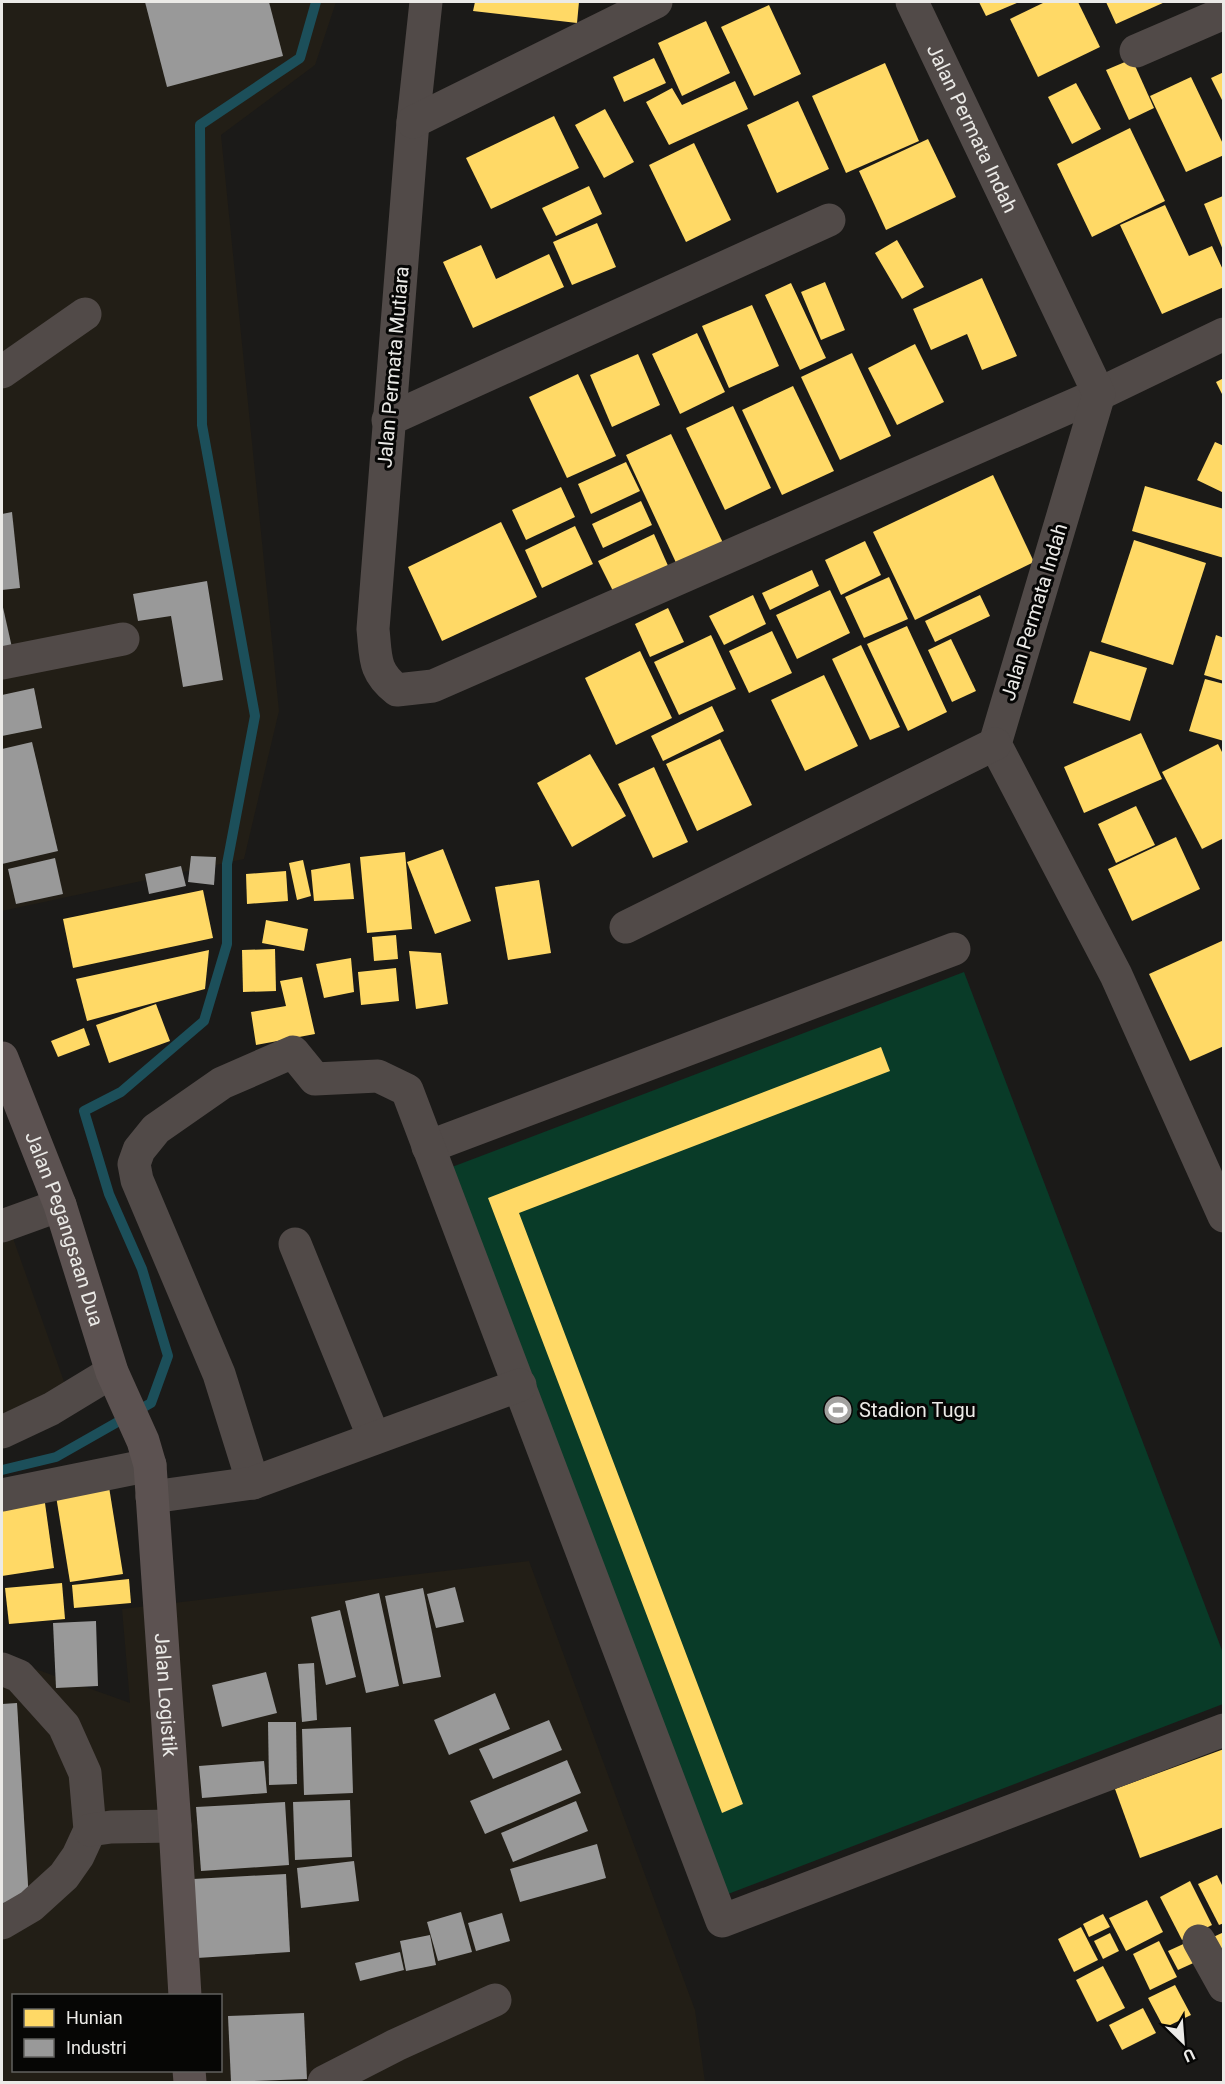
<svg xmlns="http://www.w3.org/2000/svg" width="1225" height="2084" font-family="Roboto,sans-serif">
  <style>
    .built { fill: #221e16; fill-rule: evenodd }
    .green { fill: #093b28 }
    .homes { fill: #ffd966 }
    .industry { fill: #999 }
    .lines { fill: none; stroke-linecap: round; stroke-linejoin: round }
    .stream { stroke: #1c4f5a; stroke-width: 10 }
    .minor { stroke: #514a48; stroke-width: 33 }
    .major { stroke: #5c5251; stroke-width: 33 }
    .labels { text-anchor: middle; stroke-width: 6; stroke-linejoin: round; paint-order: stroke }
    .street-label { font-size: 20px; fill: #ebeae7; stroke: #060605 }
    .poi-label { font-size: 20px; fill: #ebeae7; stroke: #060605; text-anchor: start }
  </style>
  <rect width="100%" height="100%" fill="#1b1a18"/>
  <g class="built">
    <polygon points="2,2 336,2 315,65 221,135 279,711 244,859 2,911"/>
    <polygon points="2,1210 3,1210 67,1390 2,1414"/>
    <path d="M 529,1561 L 695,2010 L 705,2082 L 2,2082 L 2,1657 L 130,1703 L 122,1609 ZM 14,1996 L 220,1996 L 220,2070 L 14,2070 Z"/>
  </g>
  <polygon class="green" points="964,972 1223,1653 1223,1704 728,1894 452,1167"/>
  <g class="homes">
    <polygon points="475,2 579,2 577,23 473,11"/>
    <polygon points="979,2 1019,2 986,16"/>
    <polygon points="1045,2 1078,2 1100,47 1038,77 1010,19"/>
    <polygon points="1106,2 1165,2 1116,24"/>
    <polygon points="769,5 801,74 754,96 721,27"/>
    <polygon points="706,21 730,73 682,96 658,43"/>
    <polygon points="654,58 666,83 624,102 613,77"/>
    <polygon points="1132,59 1154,108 1129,120 1106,70"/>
    <polygon points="885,63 919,141 846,173 812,96"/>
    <polygon points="1224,72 1224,104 1211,78"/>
    <polygon points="1191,77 1224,146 1224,155 1186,172 1150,96"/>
    <polygon points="735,81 748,109 669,145 646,102 672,88 682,105"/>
    <polygon points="1076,83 1101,129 1072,144 1048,97"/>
    <polygon points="798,101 829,169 777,193 747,125"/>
    <polygon points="605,109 634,162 604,178 575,125"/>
    <polygon points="554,116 579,168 491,209 466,158"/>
    <polygon points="1130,128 1165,201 1092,237 1057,164"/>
    <polygon points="928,139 956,197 886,230 859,171"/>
    <polygon points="694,143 731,220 686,242 649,165"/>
    <polygon points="589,186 602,214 556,236 542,208"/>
    <polygon points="1223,196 1223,250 1204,204"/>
    <polygon points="1165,205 1189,256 1212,246 1224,272 1224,287 1162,314 1120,225"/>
    <polygon points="597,223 616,267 572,285 553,242"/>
    <polygon points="897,240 924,287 902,299 875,253"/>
    <polygon points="481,245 496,279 549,254 564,287 473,328 443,262"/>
    <polygon points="982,278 1017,356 982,370 967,334 931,350 913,309"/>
    <polygon points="825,282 845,330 821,340 801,292"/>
    <polygon points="791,283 826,358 800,370 765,295"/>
    <polygon points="752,305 779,366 729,388 702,326"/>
    <polygon points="697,333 725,392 680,414 652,354"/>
    <polygon points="915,344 944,402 897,425 868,368"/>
    <polygon points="852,353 891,436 840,460 801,377"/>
    <polygon points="638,354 660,405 612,427 590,375"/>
    <polygon points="578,374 616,456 567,478 529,397"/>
    <polygon points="1224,378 1224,398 1216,382"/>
    <polygon points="793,386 834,471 782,495 742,410"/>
    <polygon points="733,406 771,488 725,510 686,428"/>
    <polygon points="671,434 724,545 678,567 626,455"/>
    <polygon points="1215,442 1224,446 1224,493 1197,480"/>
    <polygon points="626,462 640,491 591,514 578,484"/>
    <polygon points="993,475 1034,562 915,620 873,532"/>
    <polygon points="1145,486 1224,509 1224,558 1132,531"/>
    <polygon points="561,487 575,517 526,540 512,510"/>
    <polygon points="641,501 652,525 603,548 592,524"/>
    <polygon points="501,522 537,597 442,641 408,567"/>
    <polygon points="575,526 593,564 542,588 525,550"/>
    <polygon points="654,534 669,568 614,593 598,561"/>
    <polygon points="1134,540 1206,563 1173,665 1101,642"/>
    <polygon points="865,541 881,575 841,595 825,560"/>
    <polygon points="812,570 819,586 770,610 762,593"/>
    <polygon points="889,577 908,619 864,638 845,597"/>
    <polygon points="830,590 850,633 797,659 776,615"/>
    <polygon points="753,595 766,624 724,645 709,616"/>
    <polygon points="980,595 990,616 935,642 925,621"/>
    <polygon points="668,608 684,642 650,657 635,624"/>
    <polygon points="907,626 947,712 908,731 867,644"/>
    <polygon points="772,631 792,673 749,693 729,651"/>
    <polygon points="711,635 736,689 679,715 654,662"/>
    <polygon points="1216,635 1224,638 1224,681 1204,675"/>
    <polygon points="951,639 976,691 952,702 928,650"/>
    <polygon points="861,645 900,727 870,740 832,659"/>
    <polygon points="640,651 672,718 616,745 585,678"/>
    <polygon points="1090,651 1147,668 1130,721 1073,703"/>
    <polygon points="824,675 858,746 805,771 771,700"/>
    <polygon points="1205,679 1224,684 1224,741 1189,731"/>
    <polygon points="712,706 724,731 663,761 651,736"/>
    <polygon points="1141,733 1162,779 1084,813 1064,767"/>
    <polygon points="720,739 752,805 697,831 666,764"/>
    <polygon points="1218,744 1224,756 1224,838 1202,849 1162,772"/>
    <polygon points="590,754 626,816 572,847 537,783"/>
    <polygon points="654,767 688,842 653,858 618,784"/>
    <polygon points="1136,806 1155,845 1116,863 1098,824"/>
    <polygon points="1176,837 1200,889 1132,921 1108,869"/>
    <polygon points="443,849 471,921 435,934 407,862"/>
    <polygon points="405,852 412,929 367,933 360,857"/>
    <polygon points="303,860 311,896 297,900 289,863"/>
    <polygon points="350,863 354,899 314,901 311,870"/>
    <polygon points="286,871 288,901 247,904 246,874"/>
    <polygon points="539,880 551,953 508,960 495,887"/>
    <polygon points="203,890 213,938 73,968 63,919"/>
    <polygon points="266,920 308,929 304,951 262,943"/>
    <polygon points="396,935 398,959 374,961 372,937"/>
    <polygon points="1224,940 1224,1046 1190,1061 1149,974"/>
    <polygon points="275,949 276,991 243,992 242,950"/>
    <polygon points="209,950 205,989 87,1021 76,979"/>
    <polygon points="409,951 441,953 448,1004 416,1009"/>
    <polygon points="351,958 354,992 324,998 316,964"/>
    <polygon points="396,968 399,1001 361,1005 358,972"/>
    <polygon points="302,977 315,1034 256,1045 251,1012 286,1006 280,981"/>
    <polygon points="156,1004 170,1041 109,1063 96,1025"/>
    <polygon points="84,1028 90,1045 58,1057 51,1041"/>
    <polygon points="881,1047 890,1071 519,1213 743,1804 722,1813 488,1198"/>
    <polygon points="109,1487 123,1574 70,1582 56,1496"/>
    <polygon points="44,1496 54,1568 2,1576 2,1502"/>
    <polygon points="129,1579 131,1603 74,1608 72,1585"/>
    <polygon points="62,1583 65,1619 9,1624 5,1588"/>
    <polygon points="1224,1749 1224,1827 1140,1858 1115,1789"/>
    <polygon points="1217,1875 1224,1889 1224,1923 1219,1925 1198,1884"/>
    <polygon points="1190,1881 1212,1925 1182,1940 1160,1897"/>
    <polygon points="1147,1900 1163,1932 1126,1951 1109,1918"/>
    <polygon points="1103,1914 1110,1927 1089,1937 1083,1924"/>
    <polygon points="1081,1927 1098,1960 1074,1972 1058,1939"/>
    <polygon points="1224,1932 1224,1963 1209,1939"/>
    <polygon points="1110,1933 1119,1951 1103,1959 1094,1941"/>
    <polygon points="1159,1941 1177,1977 1150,1990 1133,1954"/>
    <polygon points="1190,1941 1200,1960 1178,1970 1168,1951"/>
    <polygon points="1103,1966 1125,2008 1097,2022 1076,1980"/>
    <polygon points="1175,1985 1191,2015 1164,2028 1148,1998"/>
    <polygon points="1143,2008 1156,2033 1122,2050 1109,2025"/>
  </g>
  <g class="industry">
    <polygon points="145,2 269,2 283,56 167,87"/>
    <polygon points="12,512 20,588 2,590 2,514"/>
    <polygon points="207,581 223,680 183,687 171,616 138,621 133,594"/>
    <polygon points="2,603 13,652 2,655"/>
    <polygon points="34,688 42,728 2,736 2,695"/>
    <polygon points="32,742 58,851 2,864 2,749"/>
    <polygon points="191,856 216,857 214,885 188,882"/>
    <polygon points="55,858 63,894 16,904 8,869"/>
    <polygon points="181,866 186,886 149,894 145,874"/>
    <polygon points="455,1587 464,1622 436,1628 427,1594"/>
    <polygon points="423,1588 441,1677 403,1684 385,1596"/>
    <polygon points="379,1593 399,1686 366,1693 345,1601"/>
    <polygon points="340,1610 356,1677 326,1685 311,1617"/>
    <polygon points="96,1621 98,1686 56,1688 53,1623"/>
    <polygon points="314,1663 317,1720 302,1722 298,1664"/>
    <polygon points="266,1672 277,1713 222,1727 212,1685"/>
    <polygon points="495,1693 510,1729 449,1755 434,1720"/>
    <polygon points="17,1703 29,1901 2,1903 2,1704"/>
    <polygon points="549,1720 562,1750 493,1779 479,1749"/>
    <polygon points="268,1722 296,1722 297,1784 269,1785"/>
    <polygon points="351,1727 353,1793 304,1795 302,1729"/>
    <polygon points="567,1760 581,1793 485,1834 470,1801"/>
    <polygon points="264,1761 267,1793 202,1798 199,1766"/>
    <polygon points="350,1800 352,1857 295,1860 293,1802"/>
    <polygon points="576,1801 588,1831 513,1862 501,1833"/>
    <polygon points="285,1802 289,1865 201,1871 196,1807"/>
    <polygon points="597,1844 606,1878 520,1902 510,1869"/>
    <polygon points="354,1861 359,1901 301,1908 297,1868"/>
    <polygon points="286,1874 290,1952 197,1958 193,1879"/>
    <polygon points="461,1912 472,1952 438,1961 427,1922"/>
    <polygon points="502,1913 510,1941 476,1951 468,1923"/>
    <polygon points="430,1935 436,1965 406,1971 400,1941"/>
    <polygon points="400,1952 404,1970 360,1981 355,1963"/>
    <polygon points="304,2013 307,2079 231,2082 228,2016"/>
  </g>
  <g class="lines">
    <polyline class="stream" points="2,1470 56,1457 151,1403 168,1356 142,1269 109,1194 84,1111 121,1092 204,1021 227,944 227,864 255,716 202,425 200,125 300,58 316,2"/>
    <g class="minor">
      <path d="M 426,2 L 413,122 L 373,629 C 376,657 373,671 397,690 L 433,686 L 1099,394 L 1224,334"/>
      <path id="s1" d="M 912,2 L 1099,394 L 995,744 L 1116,975 L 1224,1216"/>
      <polyline points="1136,51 1224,13"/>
      <polyline points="413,122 656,2"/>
      <polyline points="2,372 85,314"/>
      <polyline points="388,420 829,220"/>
      <polyline points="2,663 123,639"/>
      <polyline points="626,927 995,744"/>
      <polyline points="428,1147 954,949"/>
      <polyline points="2,1226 60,1205"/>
      <polyline points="295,1244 374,1438"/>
      <polyline points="2,1432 51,1409 112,1372"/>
      <polyline points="253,1483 219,1374 137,1180 134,1164 139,1150 156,1129 222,1083 293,1052 315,1079 378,1076 407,1090 722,1921 1224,1730"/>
      <polyline points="2,1495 150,1465"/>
      <polyline points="152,1497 253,1483 520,1385"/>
      <polyline points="2,1669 19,1676 64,1726 85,1773 90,1830 78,1856 64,1876 31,1906 2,1923"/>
      <polyline points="90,1830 111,1827 175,1826"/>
      <polyline points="1199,1941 1224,1986"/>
      <polyline points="324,2082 396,2045 495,2000"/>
    </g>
    <g class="major">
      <path id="s2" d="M 2,1058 L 60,1205 L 112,1372 L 143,1441 L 150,1465 L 175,1826 L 185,1996"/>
      <polyline points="189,2070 190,2082"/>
    </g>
  </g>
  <defs>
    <g id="stadium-disc" transform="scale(1.5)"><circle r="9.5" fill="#a2a19f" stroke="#060605"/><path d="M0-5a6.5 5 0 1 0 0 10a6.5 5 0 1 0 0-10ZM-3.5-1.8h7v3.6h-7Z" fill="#fff"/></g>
  </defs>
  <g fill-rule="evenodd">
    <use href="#stadium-disc" x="838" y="1410"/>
  </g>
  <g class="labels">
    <g class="street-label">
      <text dy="7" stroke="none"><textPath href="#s1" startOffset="140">Jalan Permata Indah</textPath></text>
      <text transform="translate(393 367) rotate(-85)" y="7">Jalan Permata Mutiara</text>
      <text transform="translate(1034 612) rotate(-73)" y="7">Jalan Permata Indah</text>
      <text dy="7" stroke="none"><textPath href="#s2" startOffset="182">Jalan Pegangsaan Dua</textPath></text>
      <text dy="7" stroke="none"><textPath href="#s2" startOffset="664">Jalan Logistik</textPath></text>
    </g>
    <g class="poi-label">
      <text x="859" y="1417">Stadion Tugu</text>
    </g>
  </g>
  <rect width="1225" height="2084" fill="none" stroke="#ebeae7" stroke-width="6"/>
  <rect x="12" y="1994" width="210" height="78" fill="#060605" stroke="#62615f" stroke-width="1.5"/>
  <rect x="24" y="2009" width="30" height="18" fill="#ffd966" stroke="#62615f" stroke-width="1.5"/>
  <text x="66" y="2024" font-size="18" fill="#ebeae7">Hunian</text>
  <rect x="24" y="2039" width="30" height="18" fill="#999999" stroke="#62615f" stroke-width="1.5"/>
  <text x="66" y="2054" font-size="18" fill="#ebeae7">Industri</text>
  <g transform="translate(1183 2042) rotate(155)" stroke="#060605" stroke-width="4.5" paint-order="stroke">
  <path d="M0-4.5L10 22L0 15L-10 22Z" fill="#ebeae7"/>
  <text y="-9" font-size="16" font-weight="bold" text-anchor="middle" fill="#ebeae7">U</text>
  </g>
</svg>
